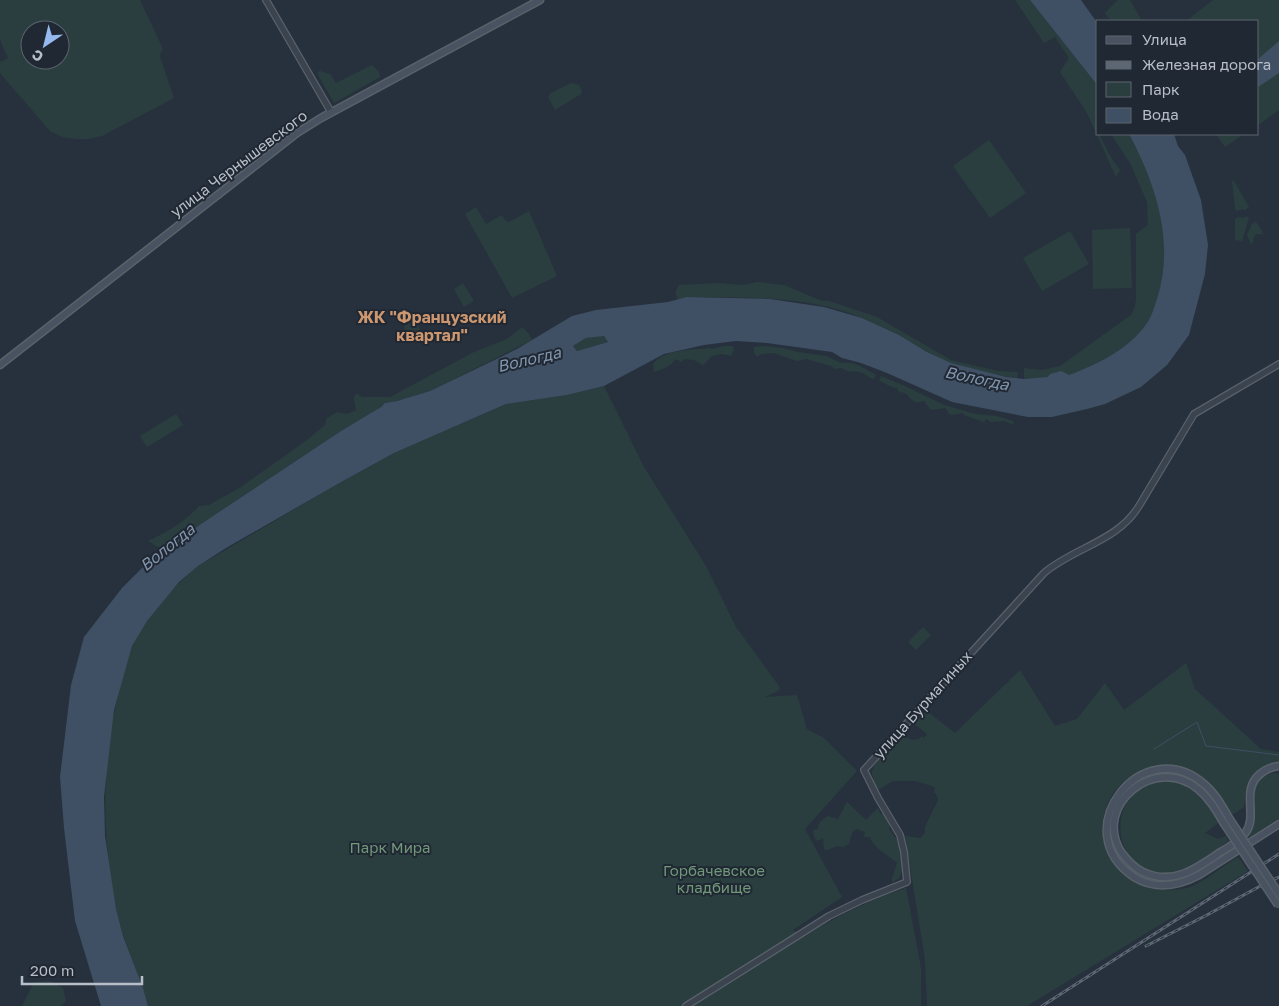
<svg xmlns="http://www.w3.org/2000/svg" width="1279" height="1006" font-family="'Golos Text',sans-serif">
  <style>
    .green { fill: #2a3e3f; fill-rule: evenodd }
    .water { fill: #3f4f64; fill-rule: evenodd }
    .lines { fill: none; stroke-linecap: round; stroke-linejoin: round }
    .stream { stroke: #3f4f64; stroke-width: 1 }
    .tertiary-casing { stroke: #59616b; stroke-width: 8 }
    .secondary-casing { stroke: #59616b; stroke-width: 9 }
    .tertiary { stroke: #3b434e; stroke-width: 5.5 }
    .secondary { stroke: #495260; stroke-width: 6 }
    .rail-casing { stroke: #5d6774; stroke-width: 3 }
    .rail { stroke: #202833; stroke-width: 1; stroke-dasharray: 4; stroke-linecap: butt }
    .secondary-bridge-casing { stroke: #59616b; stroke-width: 9; stroke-linecap: butt }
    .secondary-bridge { stroke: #495260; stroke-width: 6 }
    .labels { text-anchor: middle; stroke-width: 4; stroke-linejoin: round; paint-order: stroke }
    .street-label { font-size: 15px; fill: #b7bec8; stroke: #202833 }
    .park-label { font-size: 15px; fill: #719779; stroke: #202833 }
    .neighbourhood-label { font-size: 16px; font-weight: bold; fill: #cc966f; stroke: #202833 }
    .water-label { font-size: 16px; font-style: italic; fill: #8295ad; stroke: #202833 }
  </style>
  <rect width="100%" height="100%" fill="#27313d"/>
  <g class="green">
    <path d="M 0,0 L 140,0 L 163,49 L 160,54 L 160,57 L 174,98 L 102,136 L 89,139 L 76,139 L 62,137 L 50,131 L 0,73 L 0,60 L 1,62 L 8,58 L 0,40 ZM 30,30 L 60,30 L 60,60 L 30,60 Z"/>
    <polygon points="1015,0 1030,0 1098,86 1098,134 1099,134 1110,156 1120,170 1116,177 1087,113 1060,72 1069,58 1055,37 1044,43"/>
    <polygon points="1118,0 1130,0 1142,21 1111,21 1105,13"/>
    <polygon points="1213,0 1279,0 1279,110 1258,125 1258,21 1186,21"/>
    <polygon points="372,65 379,72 380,77 334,103 317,73 320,71 330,74 336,83"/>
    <polygon points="571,83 579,85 582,91 581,94 555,110 548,97 550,96 549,94"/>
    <path d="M 1111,134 L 1129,134 C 1141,157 1153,183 1160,208 C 1167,239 1166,295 1147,323 C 1132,346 1096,368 1069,375 C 1057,378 1037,378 1024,379 L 1024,368 L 1042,370 L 1060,366 L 1131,315 L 1135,307 L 1136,299 L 1136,234 L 1148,225 L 1147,202 L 1130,163 Z"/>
    <polygon points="1216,134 1244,134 1225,147"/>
    <polygon points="989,140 1026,193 990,218 953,166"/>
    <polygon points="1232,180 1234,181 1249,207 1245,210 1242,209 1237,211 1235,210"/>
    <polygon points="476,207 486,224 502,215 506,221 509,222 529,211 557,276 512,298 465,214"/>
    <polygon points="1246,216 1249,218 1242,241 1235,240 1235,219 1239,217 1244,218"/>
    <polygon points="1255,222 1258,224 1264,235 1261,234 1256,234 1253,240 1254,242 1251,244 1247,235 1252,224"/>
    <polygon points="1130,228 1132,288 1093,289 1092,230"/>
    <polygon points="1070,231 1089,264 1042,291 1023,258"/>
    <path d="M 757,282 L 784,285 L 822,301 L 829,301 L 877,317 L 951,360 L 998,371 L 1018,372 L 1017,378 C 997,376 970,370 950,363 C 932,356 917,345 900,336 C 888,329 874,324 862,318 C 818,299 766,298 719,297 C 705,297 691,296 678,300 C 675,293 675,291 679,285 L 716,283 L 743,285 Z"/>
    <polygon points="463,283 474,301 464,307 454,289"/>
    <polygon points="413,315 422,333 407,339 404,326 408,324 405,317"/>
    <path d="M 522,327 L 529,334 L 532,340 L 430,391 L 397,401 L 385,403 L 373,413 L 341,431 L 255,488 L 163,550 L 148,541 C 167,532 185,522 199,506 L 209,505 L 241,487 L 307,440 L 325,425 L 327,418 L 337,412 L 347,414 L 356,410 L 354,399 L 356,393 L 362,397 L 390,397 L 472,353 L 507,339 Z"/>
    <polygon points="604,336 608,342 577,351 573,346 586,338"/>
    <path d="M 723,346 L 733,346 L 734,351 L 732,352 L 732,356 L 722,354 L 712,356 L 703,365 L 694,360 L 684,359 L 682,362 L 675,359 C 672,367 661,369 654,372 L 653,364 C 665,349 691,350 709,348 L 712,349 Z"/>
    <path d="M 761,346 L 783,348 L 798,352 L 826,356 L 841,363 C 852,360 866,369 876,375 L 874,379 C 868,378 868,375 862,373 C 855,370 849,374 842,368 L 835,369 L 831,366 L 806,359 L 797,361 L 774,353 L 761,354 L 757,357 L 754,353 L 754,347 Z"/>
    <path d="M 881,376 L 905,386 L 944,405 L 975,414 L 997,416 L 1013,421 L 1014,425 L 1004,421 L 991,422 L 986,419 L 984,422 L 964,415 L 963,413 L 952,415 L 948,413 L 948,411 L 945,408 L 931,410 L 924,401 C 916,404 911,401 907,394 L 898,391 L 897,388 C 890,388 885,382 879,381 Z"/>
    <path d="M 604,386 L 644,467 L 706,566 L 736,627 L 779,686 L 780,690 L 765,697 L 797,695 L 807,729 L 824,738 L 857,771 L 805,829 L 842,897 L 793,930 L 804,937 C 838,915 868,901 906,888 L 921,968 L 921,1006 L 148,1006 C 139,973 123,942 116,909 C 101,832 101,755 122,680 C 125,669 127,657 132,647 C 143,617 174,586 198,566 L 343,481 L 394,453 L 506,404 L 567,395 Z"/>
    <polygon points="176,414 183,425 147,447 140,436"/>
    <polygon points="923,627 931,635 916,650 908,642"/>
    <path d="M 1186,663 L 1195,689 L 1261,749 L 1279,752 L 1279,762 C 1251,766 1246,783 1244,807 L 1232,815 C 1224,804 1218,790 1207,781 C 1149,731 1070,807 1117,866 C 1124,875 1133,882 1144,886 C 1159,890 1178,892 1193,886 C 1208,879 1223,866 1238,857 L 1248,871 L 1027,1006 L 927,1006 L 925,959 L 905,836 L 920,838 L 925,833 L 925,827 L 938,800 L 936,794 L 934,793 L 935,787 L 915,781 L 893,781 L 878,790 C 876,785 873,780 872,774 C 871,763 893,744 901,735 L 913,740 L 919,739 L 922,736 L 924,738 L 927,734 L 912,722 L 924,709 L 955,733 L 1020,670 L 1055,726 L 1077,719 L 1105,683 L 1124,710 Z"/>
    <path d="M 1275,773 L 1279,774 L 1279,818 L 1249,838 L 1247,836 C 1261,814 1241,778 1275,773 Z"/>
    <path d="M 1159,781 C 1189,779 1206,800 1218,823 L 1205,833 L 1218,839 L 1226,836 L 1228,841 C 1211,853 1193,869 1172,873 C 1115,883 1098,794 1159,781 Z"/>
    <path d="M 847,802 L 866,820 L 878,808 L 880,814 L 886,814 L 890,820 L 889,829 L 900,844 L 903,866 L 900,877 L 892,883 L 892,878 L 897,863 C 889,855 873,848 870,837 L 864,837 L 865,832 L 856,829 L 852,833 L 849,844 L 843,847 L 837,846 L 828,850 L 824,849 L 823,838 L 817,841 L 814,837 L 813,830 L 818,829 C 818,822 823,819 828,816 L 838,819 Z"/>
    <polygon points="50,981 63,988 66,1001 61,1006 22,1006 34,982"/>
  </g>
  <g class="water">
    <polygon points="1030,0 1081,0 1098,24 1098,86"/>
    <polygon points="1279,41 1279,73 1258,87 1258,59"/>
    <path d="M 1129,134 L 1174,134 L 1178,146 L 1185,155 L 1201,200 L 1208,245 L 1205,274 L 1189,335 L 1167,365 L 1141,387 L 1105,404 L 1087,409 L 1052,417 L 1028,417 L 952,402 L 887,373 L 861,363 L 842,358 L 832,352 L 767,343 L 736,341 L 704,345 L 664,354 L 604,386 L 567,395 L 506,404 L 394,453 L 343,481 L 226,548 L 198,566 L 179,582 L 147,621 L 132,646 L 114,710 L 104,797 L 105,836 L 116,909 L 123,936 L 143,988 L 148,1006 L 101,1006 L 75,921 L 64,828 L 60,777 L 71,685 L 84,637 L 122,588 L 146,564 L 179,539 L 216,514 L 341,431 L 381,407 L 385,403 L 397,401 L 430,391 L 517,349 L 572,316 L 596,310 L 668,302 L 687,297 L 770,299 L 824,307 L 862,318 L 899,335 L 927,352 L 951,363 L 1006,377 L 1024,379 L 1048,377 L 1050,374 L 1061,371 L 1069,375 C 1098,364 1128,350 1147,323 C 1152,316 1154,307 1157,299 C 1175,241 1156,185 1129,134 ZM 604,336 L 608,342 L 577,351 L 573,346 L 586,338 Z"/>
  </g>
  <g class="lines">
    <polyline class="stream" points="1154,749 1197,722 1206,746 1279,755"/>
    <g class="tertiary-casing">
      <g id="tertiary">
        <polyline points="266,0 331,112"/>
        <path d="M 686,1006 L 829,916 L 862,900 L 907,882 L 904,852 L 900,835 L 878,798 L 864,770 L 1044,573 C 1073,548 1118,541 1139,506 L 1194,414 L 1279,364"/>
      </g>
    </g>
    <g class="secondary-casing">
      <g id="secondary">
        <polyline points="0,365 297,133 321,118 540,0"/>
        <path d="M 1229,818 C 1222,806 1215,793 1204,784 C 1142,731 1065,831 1134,877 C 1155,890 1178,886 1199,875 L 1279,824"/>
        <path d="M 1223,822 C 1216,810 1209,798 1198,789 C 1156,754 1092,804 1121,852 C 1127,860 1134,868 1143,872 C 1172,886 1196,869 1219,853 C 1228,848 1240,841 1246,832 C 1257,816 1243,795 1256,778 C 1262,771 1270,767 1279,766"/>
      </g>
    </g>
    <use href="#tertiary" class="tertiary"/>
    <use href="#secondary" class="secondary"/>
    <g class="rail-casing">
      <g id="rail">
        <polyline points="1146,946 1207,915 1264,884 1279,877"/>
        <polyline points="1042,1006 1279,854"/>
      </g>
    </g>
    <use href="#rail" class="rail"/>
    <g class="secondary-bridge-casing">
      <g id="secondary-bridge">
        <polyline points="1229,818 1279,894"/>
        <polyline points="1223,822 1278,905"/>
      </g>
    </g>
    <use href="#secondary-bridge" class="secondary-bridge"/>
  </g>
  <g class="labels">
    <g class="street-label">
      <text transform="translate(239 164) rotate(-37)" y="5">улица Чернышевского</text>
      <text transform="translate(923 705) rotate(-48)" y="5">улица Бурмагиных</text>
    </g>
    <g class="park-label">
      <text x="390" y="853">Парк Мира</text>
      <text x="714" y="876">Горбачевское<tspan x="714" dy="17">кладбище</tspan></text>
    </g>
    <g class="neighbourhood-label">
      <text x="432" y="323">ЖК "Французский<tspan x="432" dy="18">квартал"</tspan></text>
    </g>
    <g class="water-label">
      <text transform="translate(529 359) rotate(-13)" y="6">Вологда</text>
      <text transform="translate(977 378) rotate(12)" y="6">Вологда</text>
      <text transform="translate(167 547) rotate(-39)" y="6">Вологда</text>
    </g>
  </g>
  <rect x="1096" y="20" width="162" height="115" fill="#202833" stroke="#5c646f"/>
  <rect x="1106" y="36" width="25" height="8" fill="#495260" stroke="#5c646f"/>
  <text x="1142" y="45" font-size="15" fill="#b7bec8">Улица</text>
  <rect x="1106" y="61" width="25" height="8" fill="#5d6774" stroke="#5c646f"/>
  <text x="1142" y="70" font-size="15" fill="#b7bec8">Железная дорога</text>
  <rect x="1106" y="82" width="25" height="15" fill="#2a3e3f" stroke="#5c646f"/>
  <text x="1142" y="95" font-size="15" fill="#b7bec8">Парк</text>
  <rect x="1106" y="108" width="25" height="15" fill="#3f4f64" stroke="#5c646f"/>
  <text x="1142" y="120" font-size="15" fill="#b7bec8">Вода</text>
  <g transform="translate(45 45) rotate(215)"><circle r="24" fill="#202833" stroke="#5c646f"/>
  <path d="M0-4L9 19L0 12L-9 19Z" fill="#96b9ef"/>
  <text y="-8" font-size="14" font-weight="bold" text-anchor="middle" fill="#b7bec8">С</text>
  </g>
  <path d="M22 976v8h120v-8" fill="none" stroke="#b7bec8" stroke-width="2.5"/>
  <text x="30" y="976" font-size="15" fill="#b7bec8" stroke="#202833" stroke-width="4" paint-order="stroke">200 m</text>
</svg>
